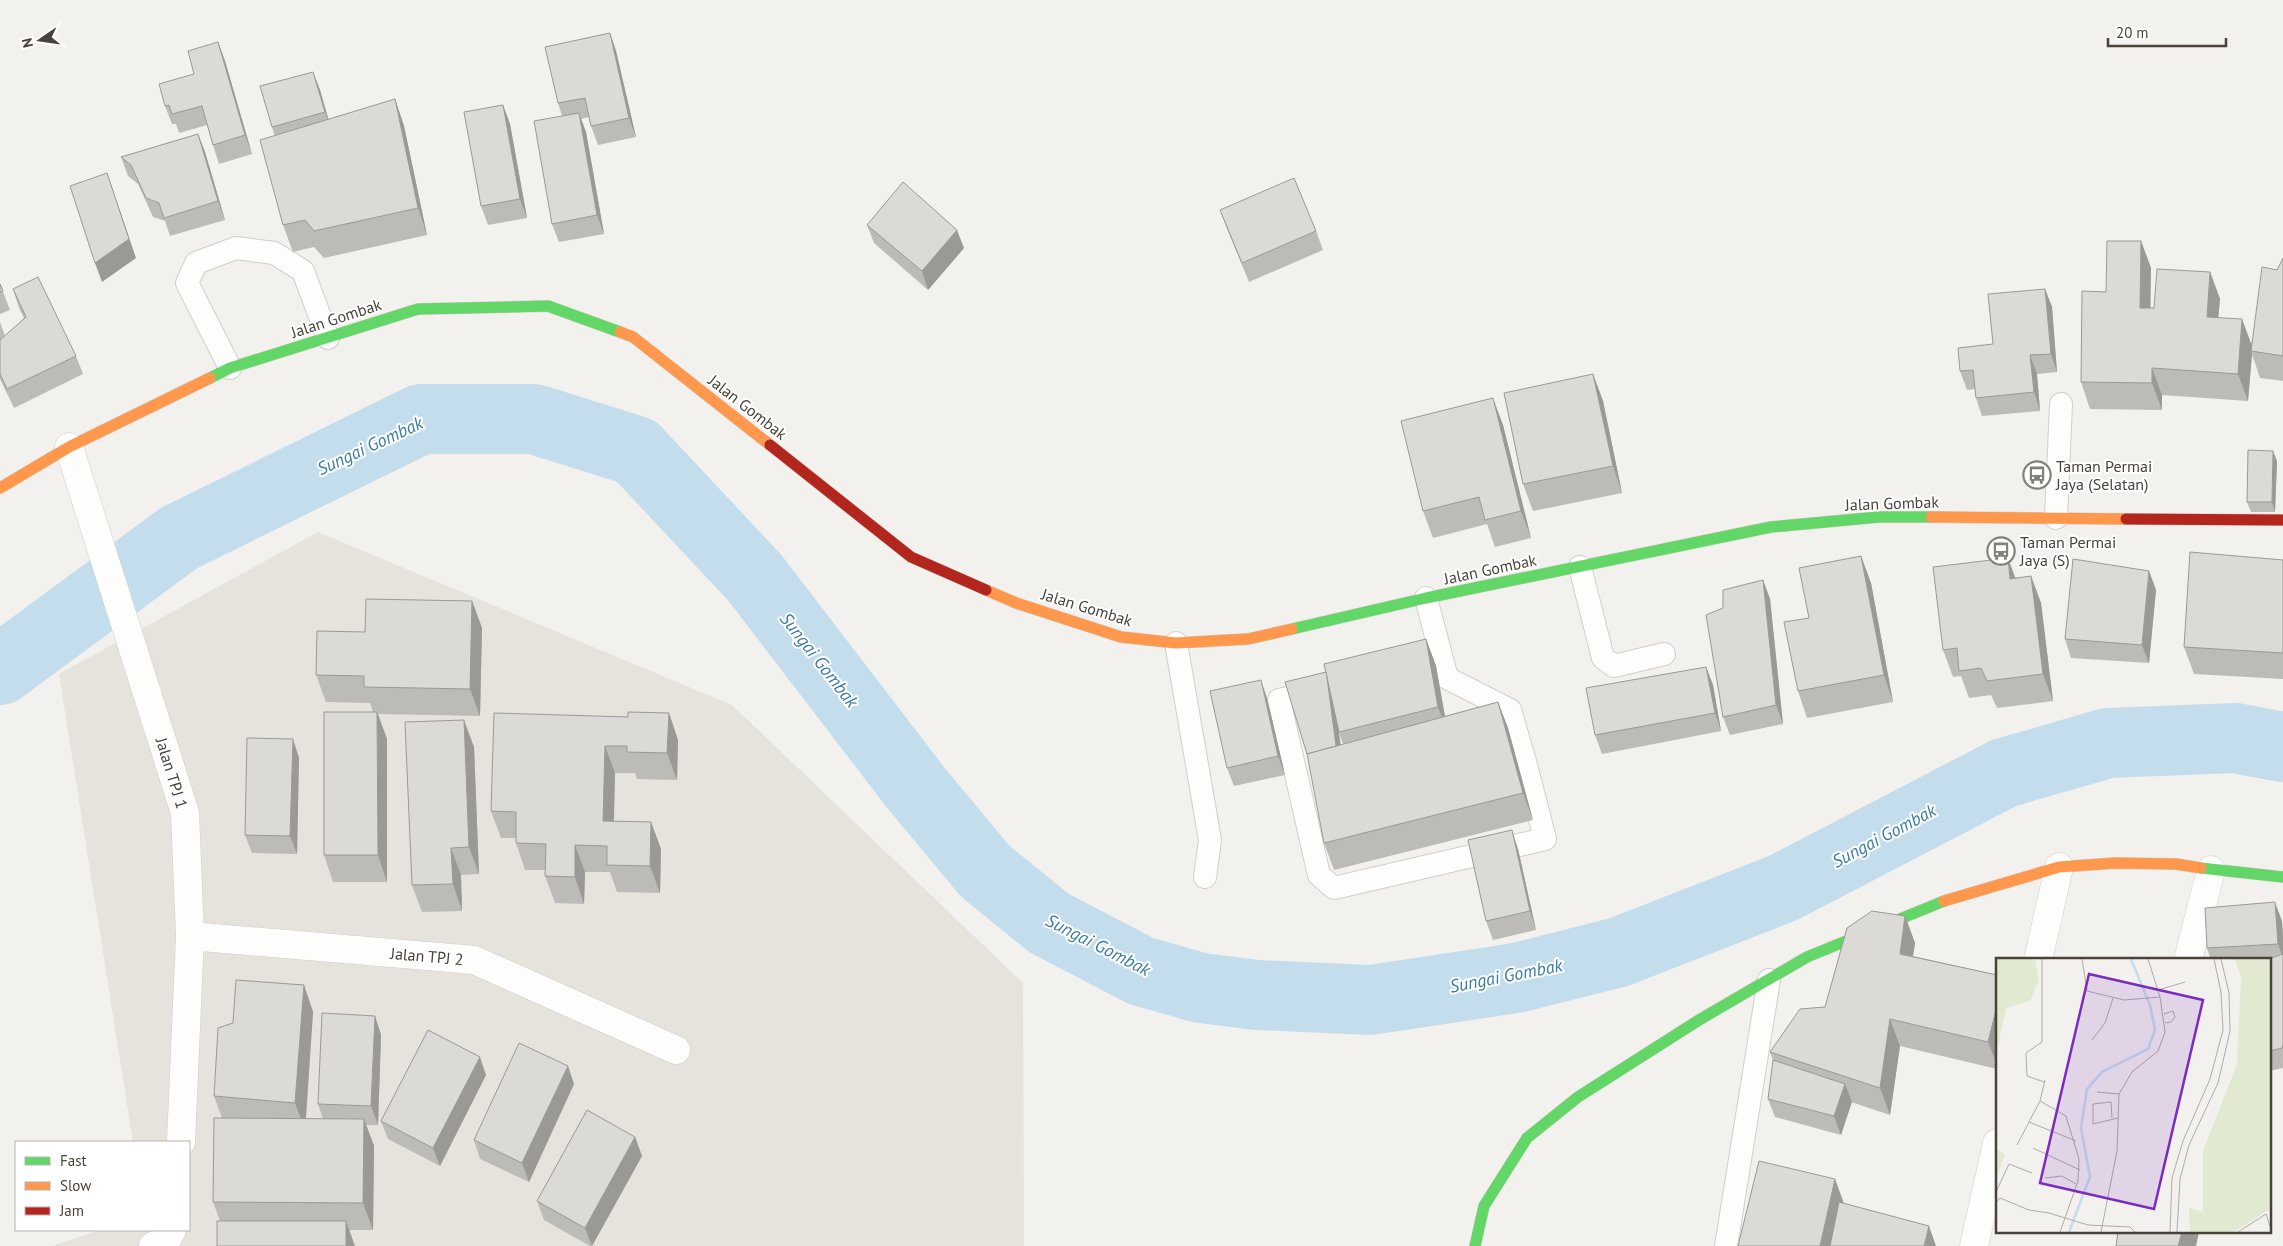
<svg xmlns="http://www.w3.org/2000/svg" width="2283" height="1246" font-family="'PT Sans',sans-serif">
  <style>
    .residential { fill: #e6e2dc }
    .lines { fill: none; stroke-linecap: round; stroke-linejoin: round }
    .river { stroke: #c3dded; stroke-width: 70 }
    .lane-casing { stroke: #d1cfcc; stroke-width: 24 }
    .street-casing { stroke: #d1cfcc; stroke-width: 29 }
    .fast-casing { stroke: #d1cdc5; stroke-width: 12 }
    .slow-casing { stroke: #d1cdc5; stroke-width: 12 }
    .jam-casing { stroke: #d1cdc5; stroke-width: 12 }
    .lane { stroke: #fdfdfc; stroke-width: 22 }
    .street { stroke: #fdfdfc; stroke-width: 28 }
    .fast { stroke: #63d668; stroke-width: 11 }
    .slow { stroke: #ff974d; stroke-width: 11 }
    .jam { stroke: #b3261e; stroke-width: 11 }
    .wall { fill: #bdbbb8; fill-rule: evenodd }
    .shaded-wall { fill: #9a9996 }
    .building { fill: #dcdad6; stroke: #9a9996 }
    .labels { text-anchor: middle; stroke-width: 4; stroke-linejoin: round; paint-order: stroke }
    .street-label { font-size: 16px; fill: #49423a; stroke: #fff }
    .poi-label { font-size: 16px; fill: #49423a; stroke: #fff; text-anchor: start }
    .water-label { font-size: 18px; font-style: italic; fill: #387ba5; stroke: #fff }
    .inset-river { fill: none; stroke: #c3dded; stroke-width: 2.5 }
    .inset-road { fill: none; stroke: #afaba6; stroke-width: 1 }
    .view { fill: #7b2cbf; fill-opacity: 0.15; stroke: #7b2cbf; stroke-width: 2.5 }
    .inset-edge { fill: none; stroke: #49423a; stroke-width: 2.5 }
  </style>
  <rect width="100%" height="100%" fill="#f3f1ee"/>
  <polygon class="residential" points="318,532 732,705 1023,983 1024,1246 52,1246 100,1230 189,1230 189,1142 133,1142 59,674"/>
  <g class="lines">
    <polyline class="river" points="0,670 179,538 421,419 534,419 636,451 755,578 916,788 985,871 1049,923 1141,971 1201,988 1257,995 1370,1000 1516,978 1619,952 1783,888 2004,773 2108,743 2235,738 2283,747"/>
    <g class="lane-casing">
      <g id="lane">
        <polyline points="230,368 187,283 196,263 236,248 274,253 303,271 328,338"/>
        <polyline points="2056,518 2061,404"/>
        <polyline points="1580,567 1603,658 1614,666 1664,654"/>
        <polyline points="1176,643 1210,840 1205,877"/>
        <polyline points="1406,670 1442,662"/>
        <polyline points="1319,691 1279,700 1319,875 1334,888 1545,839 1526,765 1510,710 1447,678 1426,598"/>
        <polyline points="1726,1246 1769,980"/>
      </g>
    </g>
    <g class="street-casing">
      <g id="street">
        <polyline points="69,447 185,813 190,936 181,1142"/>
        <polyline points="190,936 474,960 676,1050"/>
        <polyline points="2038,960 2059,867"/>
        <polyline points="2188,960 2211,870"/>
        <polyline points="153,1246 167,1239 172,1230"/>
        <polyline points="1974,1246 1997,1143"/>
      </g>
    </g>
    <g class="fast-casing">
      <g id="fast">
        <polyline points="210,378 230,368 418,309 548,306 620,332"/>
        <polyline points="1292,629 1426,598 1771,527 1879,517 1931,517"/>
        <polyline points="2201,868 2283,877"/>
        <polyline points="1475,1246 1484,1206 1527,1138 1578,1097 1699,1020 1807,957 1944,901"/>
      </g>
    </g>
    <g class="slow-casing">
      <g id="slow">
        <polyline points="620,332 633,337 770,445"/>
        <polyline points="0,488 69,447 210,378"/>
        <polyline points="1931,517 2126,519"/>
        <polyline points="986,590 1016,603 1121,637 1176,643 1248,639 1292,629"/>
        <polyline points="1944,901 2059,867 2115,863 2176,864 2201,868"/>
      </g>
    </g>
    <g class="jam-casing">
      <g id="jam">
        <polyline points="770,445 911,557 986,590"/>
        <polyline points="2126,519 2283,520"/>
      </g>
    </g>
    <use href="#lane" class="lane"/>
    <use href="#street" class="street"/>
    <use href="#fast" class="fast"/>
    <use href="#slow" class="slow"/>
    <use href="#jam" class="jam"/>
  </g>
  <g class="wall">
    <polygon points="610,33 616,51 636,137 598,145 591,126 589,117 581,119 586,132 604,234 559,242 552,224 562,116 558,103"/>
    <polygon points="218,42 225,61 252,154 219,164 213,145 207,125 179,133 176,124 172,124 165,106 194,74"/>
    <polygon points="313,72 320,90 328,120 395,99 404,126 427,235 324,258 314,247 293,252 283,225 275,136 272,127"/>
    <polygon points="503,105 510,124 527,218 488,225 481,206"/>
    <polygon points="198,134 205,152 225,220 170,236 165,221 153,217 138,184 128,176 121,157"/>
    <polygon points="1220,210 1316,231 1323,250 1249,282 1227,229"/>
    <polygon points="867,225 964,248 928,290 874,243"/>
    <polygon points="2141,241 2151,268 2150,308 2154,308 2210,272 2220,299 2218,317 2251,344 2277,270 2283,258 2283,381 2260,378 2252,354 2248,401 2162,395 2162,410 2090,409 2081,382 2106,292"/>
    <polygon points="0,284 10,310 0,314"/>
    <polygon points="13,289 76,356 83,374 14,408 0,379 0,322 5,336 24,318 19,308"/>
    <polygon points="2045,289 2052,307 2057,372 2037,374 2040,411 1982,416 1976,398 1975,389 1967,390 1960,371 1993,344"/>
    <polygon points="1593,374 1603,401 1622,493 1533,511 1523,484"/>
    <polygon points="1503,425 1531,538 1495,547 1487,524 1433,538 1423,511"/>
    <polygon points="2277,461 2275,512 2251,512 2247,502"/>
    <polygon points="1861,556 1871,583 1893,702 1807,718 1798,691 1809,618"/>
    <polygon points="2283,560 2283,679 2194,674 2184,647"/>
    <polygon points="2149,571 2156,590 2149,663 2071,658 2065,639"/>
    <polygon points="2031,576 2041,603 2053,701 1997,708 1991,695 1969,698 1961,676 1953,677 1943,650 2015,578"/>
    <polygon points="1763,580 1770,599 1783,724 1730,735 1723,717 1723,608"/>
    <polygon points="472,601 482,628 480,716 378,714 387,739 387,882 333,882 324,855 373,712 370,703 326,702 316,675 365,632"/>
    <path d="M 1426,639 L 1436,666 L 1445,716 L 1498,702 L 1508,728 L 1533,820 L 1334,870 L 1324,843 L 1326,672 ZM 1339,733 L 1343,744 L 1341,744 Z"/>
    <polygon points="1706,667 1713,685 1721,731 1602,754 1595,735"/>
    <polygon points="1267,698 1285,775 1234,786 1227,768"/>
    <polygon points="669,713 678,740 677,780 637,779 635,773 615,773 614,821 651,822 661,849 660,893 617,892 610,872 585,872 584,904 555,903 545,876 545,870 525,870 516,843 516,838 501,838 491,811 628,717"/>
    <polygon points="474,747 479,874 461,875 462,911 422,912 412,885"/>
    <polygon points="299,758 297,854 252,853 245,835"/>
    <polygon points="1518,849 1536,930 1493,940 1486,921"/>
    <polygon points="1905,916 1915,943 1913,956 1997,975 1997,1069 1900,1046 1890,1115 1851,1102 1841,1135 1775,1117 1768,1099 1773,1060 1770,1052 1825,1007"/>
    <polygon points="2282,921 2283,937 2283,1068 2269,1071 2269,960 2211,960 2207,948"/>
    <polygon points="304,985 313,1012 306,1119 323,1119 318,1104 375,1016 381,1035 378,1125 366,1125 374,1146 373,1230 349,1230 220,1221 213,1202 222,1118 214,1096"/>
    <polygon points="486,1075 440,1166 388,1139 381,1121"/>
    <polygon points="574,1084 529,1182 480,1159 474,1140"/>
    <polygon points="635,1137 642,1156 592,1246 590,1246 544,1220 537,1201"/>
  </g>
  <g class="shaded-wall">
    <polygon points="610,33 616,51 636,137 629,118"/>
    <polygon points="218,42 225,61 252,154 245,135"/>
    <polygon points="313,72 320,90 332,131 325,112"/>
    <polygon points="395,99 404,126 427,235 418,208"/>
    <polygon points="503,105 510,124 527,218 520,199"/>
    <polygon points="579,113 586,132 604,234 597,215"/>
    <polygon points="198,134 205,152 225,220 218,201"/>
    <polygon points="107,173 136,258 102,282 95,263"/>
    <polygon points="957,230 964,248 928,290 922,271"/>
    <polygon points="2141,241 2151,268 2150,335 2140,308"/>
    <polygon points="2210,272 2220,299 2216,344 2207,317"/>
    <polygon points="2045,289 2052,307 2057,372 2051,354"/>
    <polygon points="2242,319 2252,346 2251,351 2252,354 2248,401 2238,374"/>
    <polygon points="2030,355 2037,374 2040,411 2034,392"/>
    <polygon points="2152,368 2162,395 2162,410 2152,383"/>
    <polygon points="1593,374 1603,401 1622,493 1613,466"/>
    <polygon points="1493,398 1503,425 1531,538 1521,511"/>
    <polygon points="2273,451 2277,461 2275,512 2272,502"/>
    <polygon points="1861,556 1871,583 1893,702 1884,675"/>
    <polygon points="2008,558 2018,585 2010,579"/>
    <polygon points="2149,571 2156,590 2149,663 2142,645"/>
    <polygon points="2031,576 2041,603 2053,701 2043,674"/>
    <polygon points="1763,580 1770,599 1783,724 1776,705"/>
    <polygon points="472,601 482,628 480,716 470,689"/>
    <polygon points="1426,639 1436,666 1448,734 1438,707"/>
    <polygon points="1706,667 1713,685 1721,731 1715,713"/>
    <polygon points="1327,672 1333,691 1344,772 1337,753"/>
    <polygon points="1261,680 1267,698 1285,775 1278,756"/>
    <polygon points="1498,702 1508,728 1533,820 1523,793"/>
    <polygon points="377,712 387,739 387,882 378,855"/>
    <polygon points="669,713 678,740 677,780 667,753"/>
    <polygon points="464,720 474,747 479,874 469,847"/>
    <polygon points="293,739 299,758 297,854 290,836"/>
    <polygon points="605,746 615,773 613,848 603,821"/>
    <polygon points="651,822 661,849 660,893 650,866"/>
    <polygon points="1512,830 1518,849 1536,930 1530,911"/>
    <polygon points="575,845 585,872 584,904 575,877"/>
    <polygon points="451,848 461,875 462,911 453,884"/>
    <polygon points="2275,902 2282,921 2283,937 2283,958 2278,944"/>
    <polygon points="1905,916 1915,943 1909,980 1900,954"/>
    <polygon points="304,985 313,1012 305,1130 295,1103"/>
    <polygon points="1997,1006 1997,1065 1988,1042"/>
    <polygon points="375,1016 381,1035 378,1125 371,1106"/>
    <polygon points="1890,1019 1900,1046 1890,1115 1880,1088"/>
    <polygon points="480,1057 486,1075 440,1166 433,1148"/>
    <polygon points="568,1066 574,1084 529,1182 522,1163"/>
    <polygon points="1845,1084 1852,1102 1841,1135 1834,1116"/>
    <polygon points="364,1119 374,1146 373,1230 363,1203"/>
    <polygon points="635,1137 642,1156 592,1246 585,1228"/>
    <polygon points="1835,1179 1845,1206 1836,1246 1820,1246"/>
    <polygon points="346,1221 355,1246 346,1246"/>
    <polygon points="1929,1226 1936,1246 1924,1246"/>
    <polygon points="2182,1232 2199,1232 2196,1246 2178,1246"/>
  </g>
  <g class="building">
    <polygon points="610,33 629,118 591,126 585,98 558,103 545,47"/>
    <polygon points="218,42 245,135 213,145 202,106 172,114 169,105 165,106 159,84 194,74 188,51"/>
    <polygon points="313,72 325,112 272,127 260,86"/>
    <polygon points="395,99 418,208 314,231 305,220 283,225 260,140"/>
    <polygon points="503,105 520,199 481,206 464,112"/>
    <polygon points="579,113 597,215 552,224 534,121"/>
    <polygon points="198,134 218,201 164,218 159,203 146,198 131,165 121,157"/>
    <polygon points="107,173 129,239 95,263 70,186"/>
    <polygon points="1294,178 1316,231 1242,263 1220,210"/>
    <polygon points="903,182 957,230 922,271 867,225"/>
    <polygon points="2107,241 2141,241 2140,308 2154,308 2157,269 2210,272 2207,317 2242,319 2238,374 2152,368 2152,383 2081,382 2082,291 2106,292"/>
    <polygon points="2283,258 2283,356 2251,351 2262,267 2277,270"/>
    <polygon points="38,277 76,356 7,389 0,374 0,340 26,317 13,289"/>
    <polygon points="0,284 3,291 0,292"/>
    <polygon points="2045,289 2051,354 2030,355 2034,392 1976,398 1973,370 1960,371 1958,348 1993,344 1988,294"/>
    <polygon points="1593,374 1613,466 1523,484 1504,393"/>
    <polygon points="1493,398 1521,511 1485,520 1479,497 1423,511 1401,421"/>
    <polygon points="2248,450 2273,451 2272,502 2247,502"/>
    <polygon points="2190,552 2283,560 2283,653 2184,647"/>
    <polygon points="1861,556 1884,675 1798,691 1784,622 1809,618 1799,568"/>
    <polygon points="2008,558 2010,579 2031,576 2043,674 1987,681 1981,668 1959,671 1957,648 1943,650 1933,567"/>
    <polygon points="2073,559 2149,571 2142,645 2065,639"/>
    <polygon points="1763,580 1776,705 1723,717 1706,615 1723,608 1723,590"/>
    <polygon points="366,599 472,601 470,689 364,687 364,676 316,675 317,631 365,632"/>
    <polygon points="1426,639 1438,707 1339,732 1324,664"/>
    <polygon points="1706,667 1715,713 1595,735 1586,688"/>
    <polygon points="1326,672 1328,685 1336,746 1307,754 1285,682"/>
    <polygon points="1261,680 1278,756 1227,768 1210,691"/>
    <polygon points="1498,702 1523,793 1324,843 1307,754"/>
    <polygon points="324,712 377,712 378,855 324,855"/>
    <polygon points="628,712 669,713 667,753 627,752 627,746 605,746 603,821 651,822 650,866 607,865 607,846 575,845 575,877 545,876 546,844 516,843 516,812 491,811 494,713 628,717"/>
    <polygon points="464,720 469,847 451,848 453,884 412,885 405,722"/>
    <polygon points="247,738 293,739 290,836 245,835"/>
    <polygon points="1512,830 1530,911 1486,921 1468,840"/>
    <polygon points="2275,902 2278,944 2207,948 2205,908"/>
    <polygon points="1872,911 1905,916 1900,954 1997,975 1997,1006 1988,1042 1890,1019 1880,1088 1770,1052 1800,1009 1825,1007 1847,928"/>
    <polygon points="2283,954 2283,1044 2282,1048 2269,1051 2269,960 2266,960"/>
    <polygon points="236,980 304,985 295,1103 214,1096 218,1028 233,1023"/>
    <polygon points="322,1013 375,1016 371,1106 318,1104"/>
    <polygon points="428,1030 480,1057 433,1148 381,1121"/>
    <polygon points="519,1043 568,1066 522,1163 474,1140"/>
    <polygon points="1773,1060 1845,1084 1834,1116 1768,1099"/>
    <polygon points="587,1110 635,1137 585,1228 537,1201"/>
    <polygon points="214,1118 364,1119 363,1203 213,1202"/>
    <polygon points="1759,1161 1835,1179 1820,1246 1738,1246"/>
    <polygon points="1839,1202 1929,1226 1924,1246 1830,1246"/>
    <rect x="217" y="1221" width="129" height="25"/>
    <polygon points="2118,1232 2182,1232 2178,1246 2116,1246"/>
  </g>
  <defs>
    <g id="bus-ring" transform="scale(1.4375)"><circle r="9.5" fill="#fff" stroke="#847f79" stroke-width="1.5"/><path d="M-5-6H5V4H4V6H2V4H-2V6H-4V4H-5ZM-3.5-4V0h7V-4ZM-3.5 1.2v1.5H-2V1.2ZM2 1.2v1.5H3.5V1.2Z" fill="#847f79"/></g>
  </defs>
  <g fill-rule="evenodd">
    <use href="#bus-ring" x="2037" y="475"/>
    <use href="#bus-ring" x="2001" y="551"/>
  </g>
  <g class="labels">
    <g class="street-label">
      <text transform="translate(336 318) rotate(-18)" y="6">Jalan Gombak</text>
      <text transform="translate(748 407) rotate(38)" y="6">Jalan Gombak</text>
      <text transform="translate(1892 503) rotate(-2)" y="6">Jalan Gombak</text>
      <text transform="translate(1490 569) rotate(-12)" y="6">Jalan Gombak</text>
      <text transform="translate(1087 607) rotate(17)" y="6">Jalan Gombak</text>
      <text transform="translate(172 773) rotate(73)" y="6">Jalan TPJ 1</text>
      <text transform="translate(427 956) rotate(5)" y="6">Jalan TPJ 2</text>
    </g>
    <g class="poi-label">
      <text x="2056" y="472">Taman Permai<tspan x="2056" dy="18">Jaya (Selatan)</tspan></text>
      <text x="2020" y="548">Taman Permai<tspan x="2020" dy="18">Jaya (S)</tspan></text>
    </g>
    <g class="water-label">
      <text transform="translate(370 446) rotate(-25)" y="6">Sungai Gombak</text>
      <text transform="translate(819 660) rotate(52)" y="6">Sungai Gombak</text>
      <text transform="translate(1884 836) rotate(-28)" y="6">Sungai Gombak</text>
      <text transform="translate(1098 945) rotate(27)" y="6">Sungai Gombak</text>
      <text transform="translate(1506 976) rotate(-11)" y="6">Sungai Gombak</text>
    </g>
  </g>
  <g transform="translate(1996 958)">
    <rect width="275" height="275" fill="#f3f1ee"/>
    <path d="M 0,1 L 39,1 L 43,22 L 34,43 L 10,50 L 0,96 ZM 239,1 L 275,1 L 275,250 L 238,274 L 194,274 L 193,250 L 207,254 L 207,193 L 241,106 L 245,20 ZM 0,191 L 9,196 L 0,220 Z" fill="#e1ead0"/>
    <path class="inset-river" d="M 73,274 L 94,219 L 85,170 L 91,131 L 106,114 L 152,91 L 159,72 L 154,47 L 135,1"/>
    <path class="inset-road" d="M 46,1 L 46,84 L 30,95 L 31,118 L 48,124M 86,1 L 91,33 L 128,42 L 164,39M 162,32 L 189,24M 168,56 L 177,53 L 179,59 L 175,64 L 169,65M 96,82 L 109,65 L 117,40M 49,122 L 44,143 L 70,158 L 83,201 L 82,223 L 64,274M 101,134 L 123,136M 116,160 L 115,144 L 97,146 L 97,166 L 122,160M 33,164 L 80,183M 21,187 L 44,143M 37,190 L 84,212M 49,220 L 66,218 L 80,226M 0,234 L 13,206 L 36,215M 0,244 L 4,240 L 33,252 L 53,255 L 92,267 L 134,269 L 139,274M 105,274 L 121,193 L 123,136 L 136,114 L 162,93 L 169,74 L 164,39 L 152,1M 174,274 L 176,220 L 187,183 L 214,121 L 227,72 L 225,34 L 218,1M 181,274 L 184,221 L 193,187 L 222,125 L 234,73 L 233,35 L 225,1M 242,274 L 270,256 L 275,271"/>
    <path class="view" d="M 93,16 L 207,42 L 158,251 L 44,225 Z"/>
    <rect width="275" height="275" class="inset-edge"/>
  </g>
  <rect x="15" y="1141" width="175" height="90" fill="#ffffff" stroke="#b6b3b0"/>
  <rect x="25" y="1157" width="25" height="8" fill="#63d668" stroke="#b6b3b0"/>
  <text x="60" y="1166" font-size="15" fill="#49423a">Fast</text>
  <rect x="25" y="1182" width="25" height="8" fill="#ff974d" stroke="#b6b3b0"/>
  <text x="60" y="1191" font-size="15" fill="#49423a">Slow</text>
  <rect x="25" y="1207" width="25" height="8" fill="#b3261e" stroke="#b6b3b0"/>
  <text x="60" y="1216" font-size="15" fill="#49423a">Jam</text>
  <g transform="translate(40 40) rotate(257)" stroke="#ffffff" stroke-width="4" paint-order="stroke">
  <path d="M0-4L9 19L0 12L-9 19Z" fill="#49423a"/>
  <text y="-8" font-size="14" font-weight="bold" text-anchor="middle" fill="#49423a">N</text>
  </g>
  <path d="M2108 38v8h118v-8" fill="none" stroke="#49423a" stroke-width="2.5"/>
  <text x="2116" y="38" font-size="15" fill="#49423a" stroke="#ffffff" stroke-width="4" paint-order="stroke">20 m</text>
</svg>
